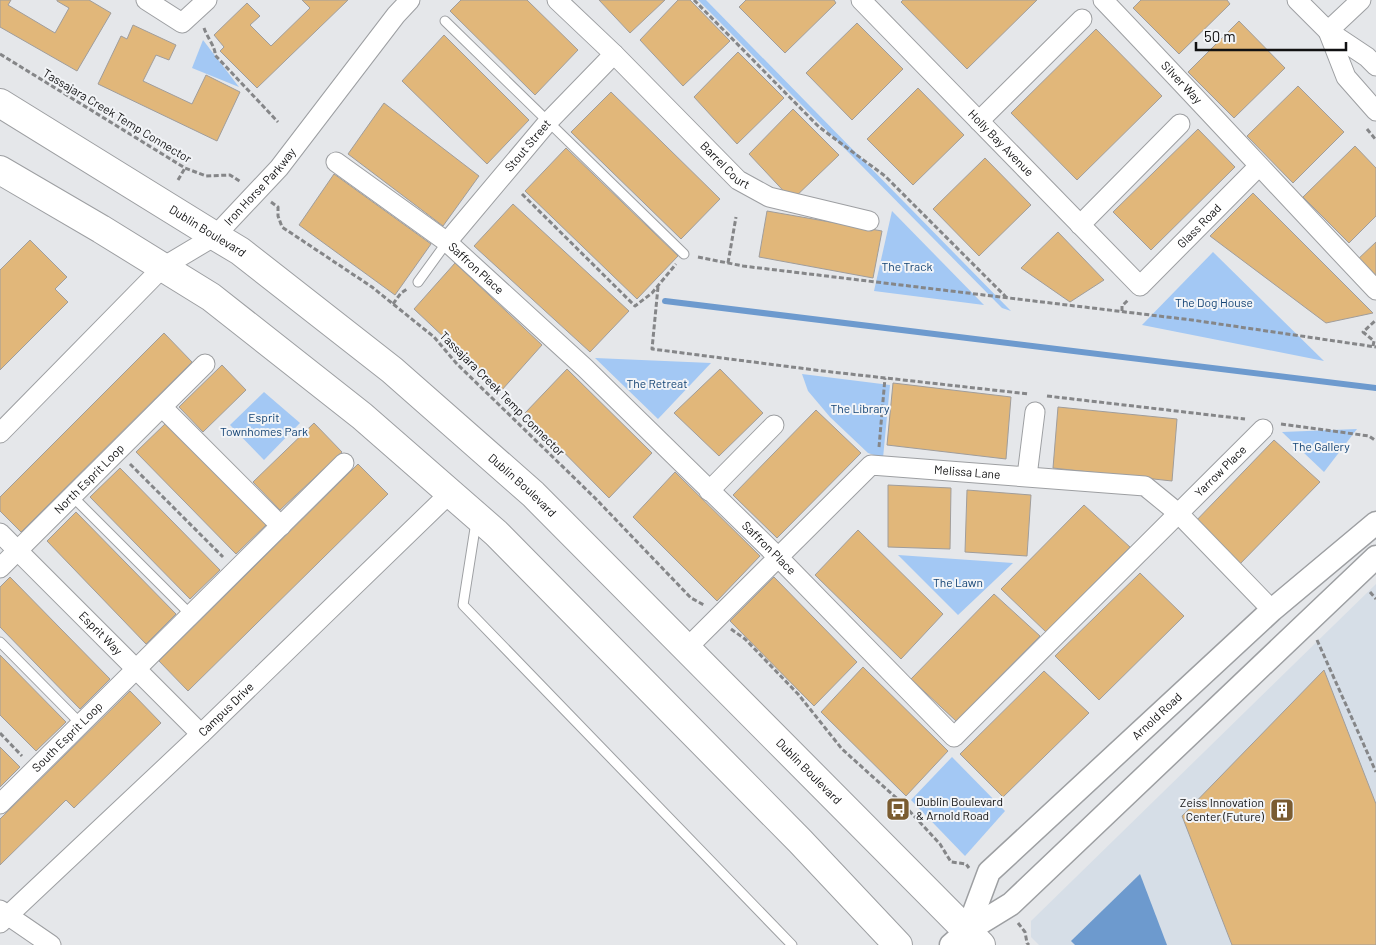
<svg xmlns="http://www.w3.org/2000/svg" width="1376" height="945" font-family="Barlow,sans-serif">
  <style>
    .built { fill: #d6dee7 }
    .green { fill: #a3c8f4 }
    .water { fill: #6d9ace }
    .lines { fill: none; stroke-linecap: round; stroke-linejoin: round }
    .stream { stroke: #6d9ace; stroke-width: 6 }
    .building { fill: #e1b77a; stroke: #a09d9b }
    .service-casing { stroke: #9d9fa2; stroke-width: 11 }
    .minor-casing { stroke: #9d9fa2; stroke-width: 21 }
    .tertiary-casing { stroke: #9d9fa2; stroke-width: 25 }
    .primary-casing { stroke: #9d9fa2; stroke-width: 30 }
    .path { stroke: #858688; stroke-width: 3; stroke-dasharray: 5 2.5; stroke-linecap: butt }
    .service { stroke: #fff; stroke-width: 9 }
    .minor { stroke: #fff; stroke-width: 19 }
    .tertiary { stroke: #fff; stroke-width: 22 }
    .primary { stroke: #fff; stroke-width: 28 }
    .labels { text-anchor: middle; stroke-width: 4; stroke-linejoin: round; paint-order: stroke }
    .street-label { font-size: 12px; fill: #111112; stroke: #f2f4f7 }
    .park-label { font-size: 12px; fill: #134374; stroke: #f2f4f7 }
    .poi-label { font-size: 12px; fill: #111112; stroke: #f2f4f7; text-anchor: start }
  </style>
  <rect width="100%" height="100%" fill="#e5e7ea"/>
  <polygon class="built" points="1376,584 1376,945 1039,945 1031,937 1031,921"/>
  <g class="green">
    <polygon points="698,0 706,0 1011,311 1002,308"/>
    <polygon points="203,40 239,87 192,68"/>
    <polygon points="892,211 984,305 874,291"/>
    <polygon points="1213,252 1324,361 1142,325"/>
    <polygon points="595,358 711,363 658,419"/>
    <polygon points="802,374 890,385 883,458 868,453 830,417 808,391"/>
    <polygon points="264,392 300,423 264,460 230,425"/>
    <polygon points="1357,429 1324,472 1282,432"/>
    <polygon points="898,555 1013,563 958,615"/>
    <polygon points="952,757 1005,811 965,856 911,800"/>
  </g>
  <polygon class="water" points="1140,874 1167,945 1075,945 1071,941"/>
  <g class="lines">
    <polyline class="stream" points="665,301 1376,388"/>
  </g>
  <g class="building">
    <polygon points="0,0 11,0 8,5 55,33 69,8 57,1 57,0 89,0 111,13 77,71 0,27"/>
    <polygon points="302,0 348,0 257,88 220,51 224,47 214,35 247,3 260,16 250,25 271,46 310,8"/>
    <polygon points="461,0 527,0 578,50 535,95 450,11"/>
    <polygon points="599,0 665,0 630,33"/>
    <polygon points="678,0 690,0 730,41 683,86 640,40"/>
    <polygon points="746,0 834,0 836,3 785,53 739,7"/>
    <polygon points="903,0 1037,0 967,69 901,2"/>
    <polygon points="1141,0 1227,0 1230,4 1179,54 1133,8"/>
    <polygon points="1239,21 1285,68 1234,118 1188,72"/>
    <polygon points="857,23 903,69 852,120 806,73"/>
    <polygon points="133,25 176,45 169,60 156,55 143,81 192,104 206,75 240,92 217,141 98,84 121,36 127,39"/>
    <polygon points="1096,29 1162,96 1077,180 1011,113"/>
    <polygon points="444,35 529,120 487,164 402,81"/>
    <polygon points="738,52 784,98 737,144 694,97"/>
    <polygon points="1298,86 1344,132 1293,183 1247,136"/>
    <polygon points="918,88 964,135 913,185 867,139"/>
    <polygon points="611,92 720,199 681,239 571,132"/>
    <polygon points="384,103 479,176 443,226 348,154"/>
    <polygon points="793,109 839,155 792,200 749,154"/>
    <polygon points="1198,129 1235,167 1151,250 1113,212"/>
    <polygon points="1355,146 1376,168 1376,216 1349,243 1303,197"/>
    <polygon points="566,148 678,256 637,299 525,191"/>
    <polygon points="985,158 1031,205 979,256 933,209"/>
    <polygon points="334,174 431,244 395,295 299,225"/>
    <polygon points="1253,193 1373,313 1326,323 1210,236"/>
    <polygon points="513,204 629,311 590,352 474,246"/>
    <polygon points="767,211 882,231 873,278 759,257"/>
    <polygon points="1058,232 1104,280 1070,302 1021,268"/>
    <polygon points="30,240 67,277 55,289 68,302 0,370 0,270"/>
    <polygon points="1376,242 1376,281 1356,261"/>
    <polygon points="455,263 542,345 501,391 414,309"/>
    <polygon points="164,333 192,362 21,532 0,511 0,497"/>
    <polygon points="222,365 246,390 203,432 179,407"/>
    <polygon points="567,369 652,453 609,498 525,413"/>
    <polygon points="720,369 763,413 719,456 674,413"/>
    <polygon points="893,383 1011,397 1006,459 887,445"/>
    <polygon points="1058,407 1177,419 1172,481 1053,468"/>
    <polygon points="816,410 861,453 777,538 733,495"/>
    <polygon points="166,423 266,525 236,554 136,452"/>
    <polygon points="314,423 342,452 280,510 253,482"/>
    <polygon points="1274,440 1320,482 1237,567 1191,526"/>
    <polygon points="358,464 388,494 188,691 159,661"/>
    <polygon points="120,468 220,570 190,599 90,497"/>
    <polygon points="675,472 760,556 717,601 633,517"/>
    <polygon points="888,485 951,488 950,549 888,547"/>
    <polygon points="967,490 1031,495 1027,556 965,552"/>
    <polygon points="1084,505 1130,547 1046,632 1001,589"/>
    <polygon points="76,512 176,614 146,644 47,541"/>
    <polygon points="858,530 943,614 901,659 815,575"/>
    <polygon points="1140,573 1184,616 1099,700 1055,656"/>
    <polygon points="10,577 110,679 80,709 0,627 0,587"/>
    <polygon points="774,577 857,662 814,706 730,621"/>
    <polygon points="994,594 1040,636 956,721 911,679"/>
    <polygon points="0,655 66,722 36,751 0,715"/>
    <polygon points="863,667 948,751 906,796 821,712"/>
    <polygon points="1324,670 1376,804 1376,945 1232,945 1182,816"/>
    <polygon points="1044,671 1089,713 1003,797 960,754"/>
    <polygon points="130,691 161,723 74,808 66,800 0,865 0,819"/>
    <polygon points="0,747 20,767 0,787"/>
  </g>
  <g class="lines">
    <g class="service-casing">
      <g id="service">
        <polyline points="445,21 684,254"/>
        <polyline points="418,282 447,242"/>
        <polyline points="72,496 191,615"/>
        <polyline points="476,522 463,605 792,945"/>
        <polyline points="0,642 81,724"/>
      </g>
    </g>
    <g class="minor-casing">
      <g id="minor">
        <polyline points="146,0 182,23 207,0"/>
        <path id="s1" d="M 557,0 L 614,54 L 738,180 L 769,197 L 869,221"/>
        <path id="s2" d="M 861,0 L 1140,286 L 1259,166"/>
        <path id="s3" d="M 1103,0 C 1195,96 1285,194 1376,290"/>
        <polyline points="1297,0 1328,31 1367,57 1376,66"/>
        <polyline points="1328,31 1346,77 1376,111"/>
        <polyline points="1328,31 1361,0"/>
        <polyline points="979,121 1082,19"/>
        <path id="s4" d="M 336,162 L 447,242 L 585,368 L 778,557 L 954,737 L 1263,429"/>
        <polyline points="1080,225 1180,124"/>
        <path id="s5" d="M 447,242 L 547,123 L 614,54"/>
        <polyline points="162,407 281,526"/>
        <path id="s6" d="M 0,433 L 163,267 L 215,236 L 279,168 L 396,15 L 410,0"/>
        <polyline points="1027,476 1035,412"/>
        <polyline points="709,491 774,425"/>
        <path id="s7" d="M 0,533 L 201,734"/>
        <path id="s8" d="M 0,568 L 205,364"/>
        <path id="s9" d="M 687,648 L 871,465 L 1145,486 L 1178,513 L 1272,610"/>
        <path id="s10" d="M 0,804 L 344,463"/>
        <polyline points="0,910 51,945"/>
        <path id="s11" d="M 0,923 L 201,734 L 450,493"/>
      </g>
    </g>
    <g class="tertiary-casing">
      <g id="tertiary">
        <path id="s12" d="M 967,931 L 989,872 L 1272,610 L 1376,523"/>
        <polyline points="951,945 967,931 1011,904 1376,557"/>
      </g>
    </g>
    <g class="primary-casing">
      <g id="primary">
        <path id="s13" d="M 0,103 L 215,236 L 240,251 L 392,370 L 533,494 L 981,945"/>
        <polyline points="0,170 101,229 211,297 362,416 496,533 800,841 898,945"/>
      </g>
    </g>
    <g class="path">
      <polyline points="694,0 819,127 885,176 1007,298"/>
      <path d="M 204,28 C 207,37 216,48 215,55 L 278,122"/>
      <polyline points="0,54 185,168 206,176 230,175 241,182"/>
      <polyline points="1367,129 1376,140"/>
      <polyline points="178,180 185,168"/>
      <polyline points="522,194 635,306 652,293 676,264"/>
      <polyline points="271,202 278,207 278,216 282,227 372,287 434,337 457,364 595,498 691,598 704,605"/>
      <polyline points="698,257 743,266 1192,320 1376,347"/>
      <polyline points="728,263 736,217"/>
      <polyline points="658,287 652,349 823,371 1029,394"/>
      <polyline points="393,304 401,293 407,289"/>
      <polyline points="1122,311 1122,306 1128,300"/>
      <polyline points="1373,346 1374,341 1363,332 1376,320"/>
      <polyline points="1047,396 1245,419"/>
      <polyline points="1281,424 1369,436 1376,441"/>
      <polyline points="879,447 885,378"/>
      <polyline points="130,464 223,557"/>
      <polyline points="1370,592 1376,599"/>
      <polyline points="731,629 745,639 798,694 842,749 903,804 940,844 951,862 966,864 969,868"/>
      <polyline points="1317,640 1376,772"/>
      <polyline points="0,733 22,756"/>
      <polyline points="1018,923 1025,932 1027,943 1029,945"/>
    </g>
    <use href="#service" class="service"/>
    <use href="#minor" class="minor"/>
    <use href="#tertiary" class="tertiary"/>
    <use href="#primary" class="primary"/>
  </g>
  <defs>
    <g id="bus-square" transform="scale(1.25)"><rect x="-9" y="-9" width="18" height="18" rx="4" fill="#7a5c31" stroke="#f2f4f7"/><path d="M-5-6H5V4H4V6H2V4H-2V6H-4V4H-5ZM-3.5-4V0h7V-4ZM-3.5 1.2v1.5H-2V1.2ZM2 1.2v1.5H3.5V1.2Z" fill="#fff"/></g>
    <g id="building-square" transform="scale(1.25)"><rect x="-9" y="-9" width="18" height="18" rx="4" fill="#7a5c31" stroke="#f2f4f7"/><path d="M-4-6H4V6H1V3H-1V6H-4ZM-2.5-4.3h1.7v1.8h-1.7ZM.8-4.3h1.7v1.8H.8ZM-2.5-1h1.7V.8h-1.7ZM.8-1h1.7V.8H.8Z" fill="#fff"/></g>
  </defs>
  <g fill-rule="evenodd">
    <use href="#bus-square" x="898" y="809"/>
    <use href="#building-square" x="1282" y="810"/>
  </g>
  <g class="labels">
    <g class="street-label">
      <text dy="4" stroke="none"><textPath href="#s3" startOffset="114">Silver Way</textPath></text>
      <text transform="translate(117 116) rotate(31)" y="4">Tassajara Creek Temp Connector</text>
      <text dy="4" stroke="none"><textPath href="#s2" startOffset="200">Holly Bay Avenue</textPath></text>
      <text dy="4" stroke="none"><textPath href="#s5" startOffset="126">Stout Street</textPath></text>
      <text dy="4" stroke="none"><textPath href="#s1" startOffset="236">Barrel Court</textPath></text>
      <text dy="4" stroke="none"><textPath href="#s6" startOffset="360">Iron Horse Parkway</textPath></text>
      <text dy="4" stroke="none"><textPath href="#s2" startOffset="484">Glass Road</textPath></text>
      <text dy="4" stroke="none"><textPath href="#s13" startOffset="244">Dublin Boulevard</textPath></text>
      <text dy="4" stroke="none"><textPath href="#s4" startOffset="176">Saffron Place</textPath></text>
      <text transform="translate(502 394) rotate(45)" y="4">Tassajara Creek Temp Connector</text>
      <text dy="4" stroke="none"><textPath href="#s4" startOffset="1222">Yarrow Place</textPath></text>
      <text dy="4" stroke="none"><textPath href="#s9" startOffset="356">Melissa Lane</textPath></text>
      <text dy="4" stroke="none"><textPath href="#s8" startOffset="126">North Esprit Loop</textPath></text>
      <text dy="4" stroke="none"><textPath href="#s13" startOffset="649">Dublin Boulevard</textPath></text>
      <text dy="4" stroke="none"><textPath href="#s4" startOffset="581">Saffron Place</textPath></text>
      <text dy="4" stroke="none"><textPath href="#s7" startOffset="142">Esprit Way</textPath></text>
      <text dy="4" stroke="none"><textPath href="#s11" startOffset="311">Campus Drive</textPath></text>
      <text dy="4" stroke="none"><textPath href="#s12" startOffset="292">Arnold Road</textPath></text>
      <text dy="4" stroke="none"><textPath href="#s10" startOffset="95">South Esprit Loop</textPath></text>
      <text dy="4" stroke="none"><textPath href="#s13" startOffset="1054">Dublin Boulevard</textPath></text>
    </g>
    <g class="park-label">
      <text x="907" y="271">The Track</text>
      <text x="1214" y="307">The Dog House</text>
      <text x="657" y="388">The Retreat</text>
      <text x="860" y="413">The Library</text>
      <text x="264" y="422">Esprit<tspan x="264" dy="14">Townhomes Park</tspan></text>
      <text x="1321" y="451">The Gallery</text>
      <text x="958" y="587">The Lawn</text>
    </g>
    <g class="poi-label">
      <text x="916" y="806">Dublin Boulevard<tspan x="916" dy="14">&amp; Arnold Road</tspan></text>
      <text x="1264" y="807" text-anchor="end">Zeiss Innovation<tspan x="1264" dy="14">Center (Future)</tspan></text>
    </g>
  </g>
  <path d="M1196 42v8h150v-8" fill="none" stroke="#111112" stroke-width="2.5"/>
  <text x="1204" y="42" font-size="15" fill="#111112" stroke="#f2f4f7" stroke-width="4" paint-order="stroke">50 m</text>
</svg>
